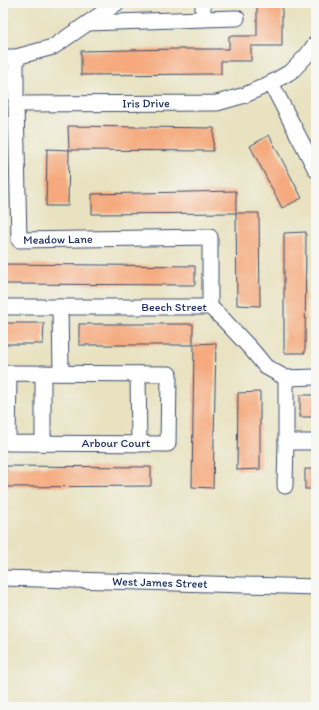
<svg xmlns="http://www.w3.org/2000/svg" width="319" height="710" font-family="Itim,sans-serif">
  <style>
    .building { fill: #f5a97c }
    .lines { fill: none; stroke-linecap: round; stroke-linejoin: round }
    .minor-casing { stroke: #3a4a6d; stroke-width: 17 }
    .minor { stroke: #fff; stroke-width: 15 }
    .labels { text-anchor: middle; stroke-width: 4; stroke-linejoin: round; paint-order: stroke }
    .street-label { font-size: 12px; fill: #1b2f5e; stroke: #f6f6f2 }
  </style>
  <rect width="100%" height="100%" fill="#f6f6f2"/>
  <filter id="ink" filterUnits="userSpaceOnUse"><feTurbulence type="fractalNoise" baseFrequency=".025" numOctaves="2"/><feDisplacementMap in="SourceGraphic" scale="8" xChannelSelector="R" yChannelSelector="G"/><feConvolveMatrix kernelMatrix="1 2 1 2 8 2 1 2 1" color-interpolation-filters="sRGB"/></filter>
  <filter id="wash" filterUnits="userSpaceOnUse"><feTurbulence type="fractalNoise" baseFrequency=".012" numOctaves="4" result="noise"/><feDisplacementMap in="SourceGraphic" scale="16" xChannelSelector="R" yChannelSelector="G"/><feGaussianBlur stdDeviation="0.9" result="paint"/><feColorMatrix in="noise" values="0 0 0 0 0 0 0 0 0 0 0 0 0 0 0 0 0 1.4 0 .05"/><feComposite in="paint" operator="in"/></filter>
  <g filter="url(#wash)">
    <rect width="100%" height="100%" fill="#e8e2c0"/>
    <g id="blocks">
      <g class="building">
        <polygon points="257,3 282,3 282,46 251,46 251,61 221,61 221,74 81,75 81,51 178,49 229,49 229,36 257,36"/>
        <polygon points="68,126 214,128 213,151 69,150"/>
        <polygon points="269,135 302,198 282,208 250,146"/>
        <polygon points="47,149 69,150 68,206 46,206"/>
        <polygon points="236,191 236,213 92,214 92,194"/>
        <polygon points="236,213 259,213 260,306 237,305"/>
        <polygon points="306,232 305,353 284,353 284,233"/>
        <polygon points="3,264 195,266 195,285 3,284"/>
        <polygon points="3,323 44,323 43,344 3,344"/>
        <rect x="79" y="324" width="114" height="21"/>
        <polygon points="216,343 213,488 192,487 194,344"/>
        <polygon points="260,392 260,469 237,470 238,393"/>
        <rect x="300" y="395" width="16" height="22"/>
        <polygon points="6,466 151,467 151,486 7,487"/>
        <rect x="305" y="469" width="11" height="20"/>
      </g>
    </g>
  </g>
  <g filter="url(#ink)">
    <use href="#blocks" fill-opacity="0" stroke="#3a4a6d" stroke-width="1"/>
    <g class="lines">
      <g class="minor-casing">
        <g id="minor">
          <polyline points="203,3 203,19 237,18"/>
          <polyline points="88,23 203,19"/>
          <polyline points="3,57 16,57 53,47 117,3"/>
          <path id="s1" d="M 16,57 L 16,104 L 19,240 L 210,237 L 210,307"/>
          <polyline points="271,83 316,170"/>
          <path id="s2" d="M 16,104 L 217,103 L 245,95 L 271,83 L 292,71 L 307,55 L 316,43"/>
          <path id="s3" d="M 3,307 L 210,307 L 224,320 L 252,350 L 266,367 L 286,378 L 316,377"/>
          <polyline points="60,307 61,373"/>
          <polygon points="9,373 169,374 168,444 8,443"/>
          <polyline points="138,374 139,444"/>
          <polyline points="286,378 286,442 316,442"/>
          <polyline points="43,443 43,373"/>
          <polyline points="285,486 286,442"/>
          <path id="s4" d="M 3,578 L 316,587"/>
        </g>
      </g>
      <use href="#minor" class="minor"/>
    </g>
  </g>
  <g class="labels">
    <g class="street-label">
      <text dy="4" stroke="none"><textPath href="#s2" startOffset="130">Iris Drive</textPath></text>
      <text dy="4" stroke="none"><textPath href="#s1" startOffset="222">Meadow Lane</textPath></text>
      <text dy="4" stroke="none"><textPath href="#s3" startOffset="171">Beech Street</textPath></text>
      <text x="116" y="447">Arbour Court</text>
      <text dy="4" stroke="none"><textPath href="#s4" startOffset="157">West James Street</textPath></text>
    </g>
  </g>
  <rect width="319" height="710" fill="none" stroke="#f6f6f2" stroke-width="16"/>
</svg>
